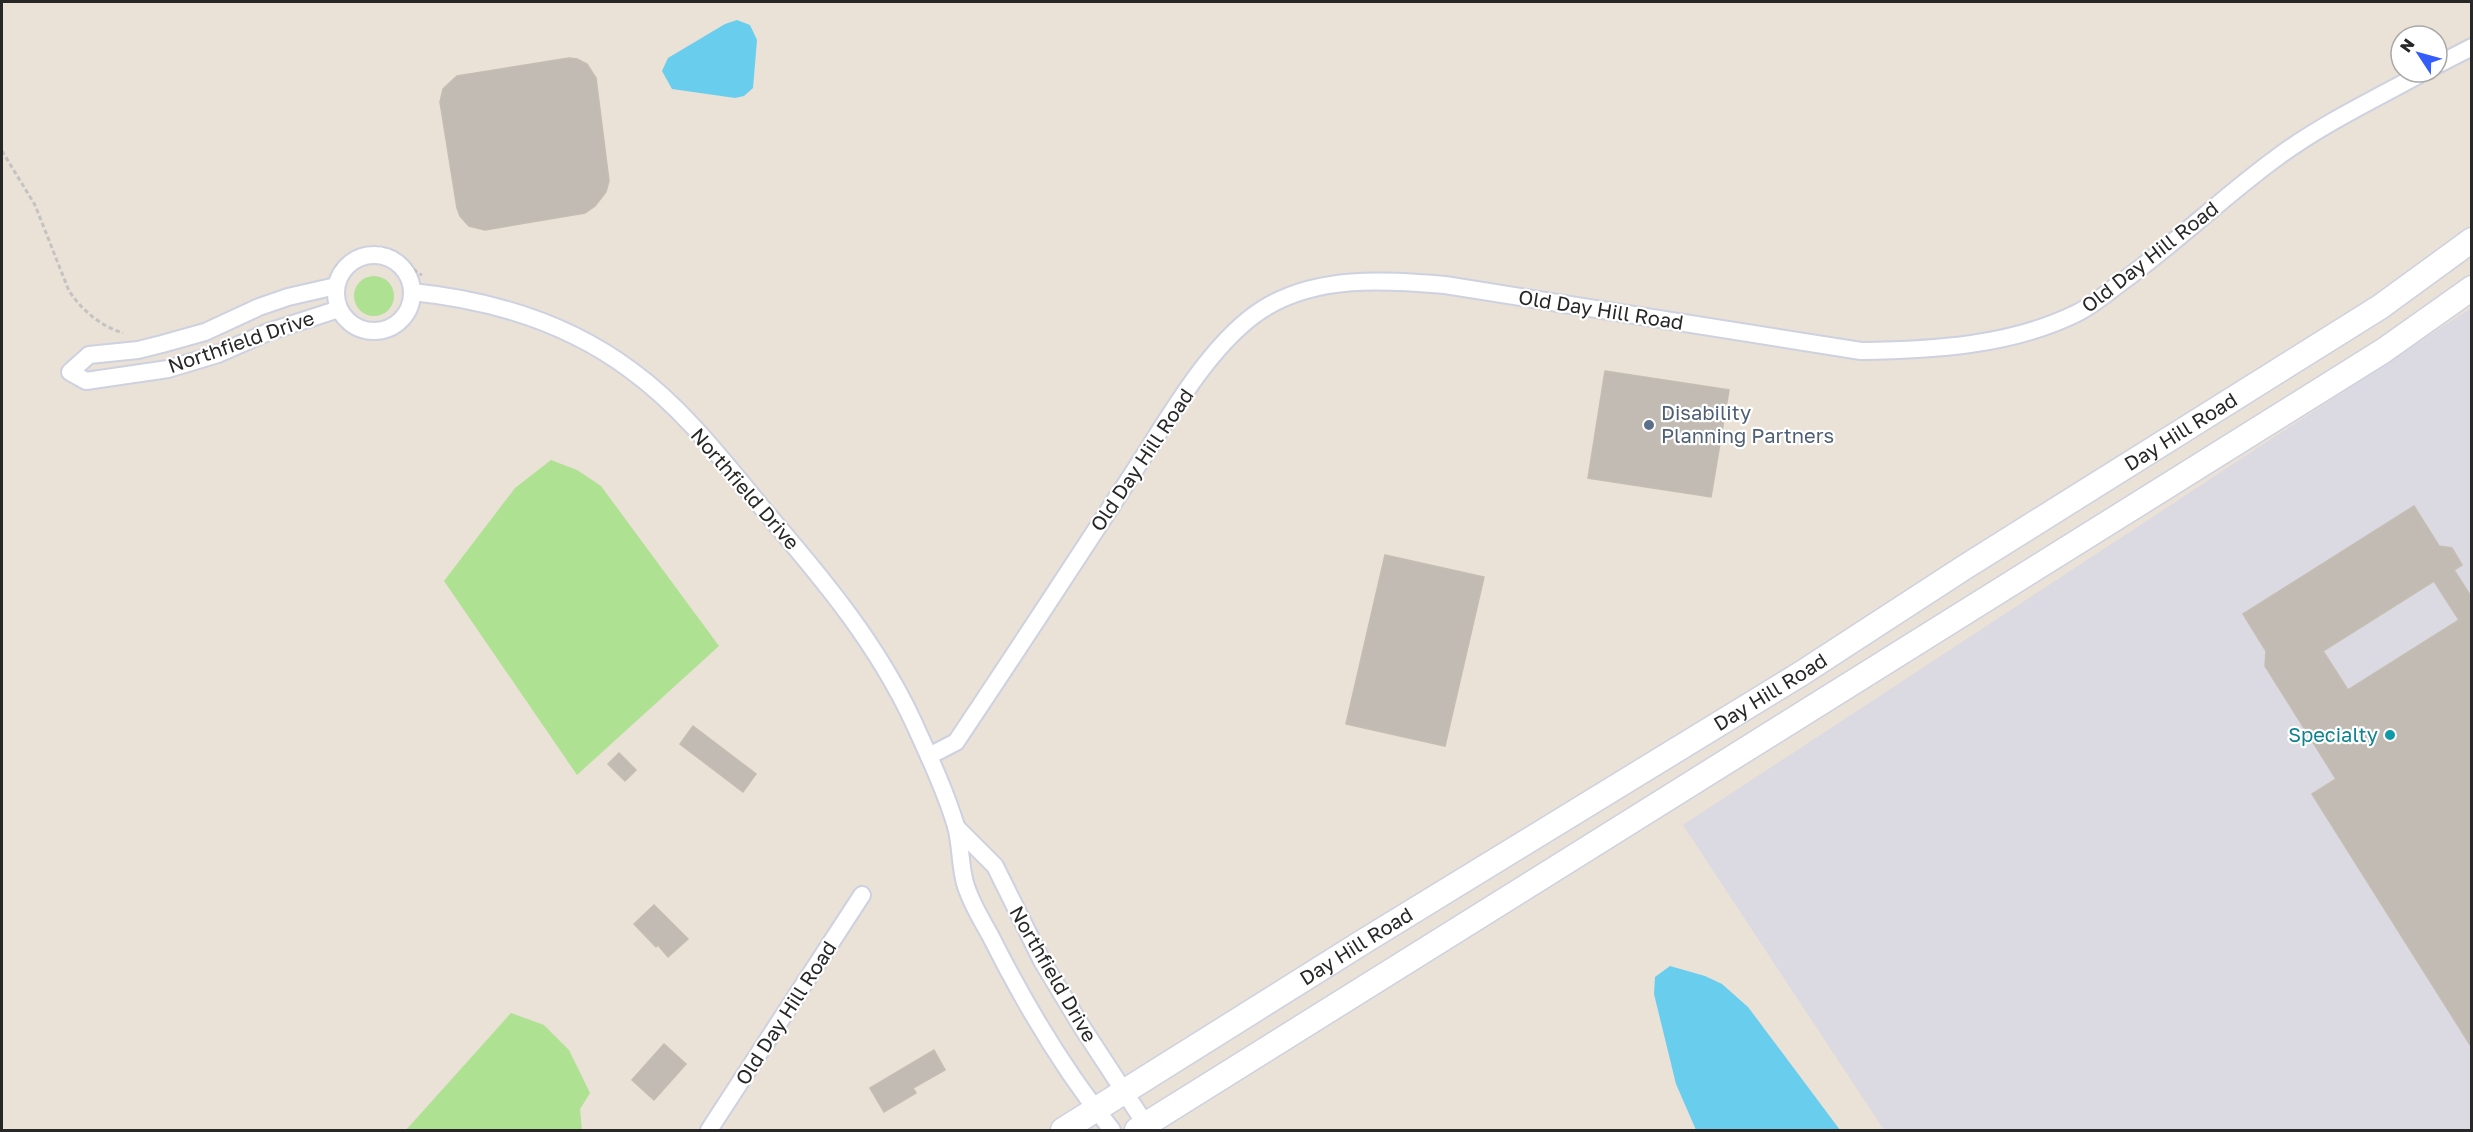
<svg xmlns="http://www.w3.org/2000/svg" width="2473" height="1132" font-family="'Golos Text',sans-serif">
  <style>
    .industrial { fill: #dbd9e1 }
    .green { fill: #afe193 }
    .water { fill: #69cdee }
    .building { fill: #c2bbb4; stroke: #c4bdb2; stroke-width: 1.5; fill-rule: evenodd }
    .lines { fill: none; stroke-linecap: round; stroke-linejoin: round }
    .minor-casing { stroke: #cdd1e0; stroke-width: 20 }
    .secondary-casing { stroke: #cdd1e0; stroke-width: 27 }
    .path { stroke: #c3c3c3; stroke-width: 3; stroke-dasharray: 4.5 3; stroke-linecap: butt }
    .minor { stroke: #fff; stroke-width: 16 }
    .secondary { stroke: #fff; stroke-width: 24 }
    .service-dot { fill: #5c6f8a; stroke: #fff; stroke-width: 2 }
    .culture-dot { fill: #0f9aa8; stroke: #fff; stroke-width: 2 }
    .labels { text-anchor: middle; stroke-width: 4.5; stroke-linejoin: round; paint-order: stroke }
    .street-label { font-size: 20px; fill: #272727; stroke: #fff }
    .service-label { font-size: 20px; fill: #4e5e75; stroke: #fff; text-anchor: start }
    .culture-label { font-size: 20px; fill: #0d838f; stroke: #fff; text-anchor: end }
  </style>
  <rect width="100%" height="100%" fill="#eae1d7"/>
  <polygon class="industrial" points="2471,308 2471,1130 1884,1130 1683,825"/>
  <g class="green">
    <circle cx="374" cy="296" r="20"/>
    <polygon points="551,460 577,470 601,486 719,646 577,775 444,581 515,488"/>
    <polygon points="511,1013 544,1025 569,1050 590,1093 580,1109 582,1130 406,1130"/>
  </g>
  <g class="water">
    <polygon points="737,20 750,25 757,40 753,88 744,96 735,98 672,89 662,71 668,58 725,24"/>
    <polygon points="1670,966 1705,976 1722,984 1748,1007 1840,1130 1696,1130 1676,1084 1654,994 1655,977"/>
  </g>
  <g class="building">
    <polygon points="569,58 577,59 587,64 596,78 609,181 606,192 595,206 585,213 485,230 469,226 460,216 457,208 440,102 443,89 457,76"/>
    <polygon points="1605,371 1729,390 1711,497 1588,478"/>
    <path d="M 2414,506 L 2439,546 L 2452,548 L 2462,565 L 2454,570 L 2472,598 L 2472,1048 L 2312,794 L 2336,779 L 2265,666 L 2266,651 L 2243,614 ZM 2434,581 L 2459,620 L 2348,690 L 2323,651 Z"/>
    <polygon points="1385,555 1484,577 1445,746 1346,724"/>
    <polygon points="693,726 756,774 743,792 680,744"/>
    <polygon points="619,753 636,770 625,781 608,764"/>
    <polygon points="654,905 688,939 668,957 658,945 656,947 634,924"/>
    <polygon points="664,1044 686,1064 654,1100 632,1080"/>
    <polygon points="934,1050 945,1070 913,1088 916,1093 884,1112 870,1088"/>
  </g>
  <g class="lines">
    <g class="minor-casing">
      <g id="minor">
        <polyline points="2437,65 2472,47"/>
        <circle cx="374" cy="293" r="38"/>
        <polyline points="336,286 288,297 259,307 205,332 162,344 138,350 89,355 70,372 86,381 168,369 218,354 268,332 339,309"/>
        <path d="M 412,292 C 492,300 567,322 632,371 C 687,411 730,470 774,522 C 827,584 877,645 912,719 C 928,754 945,790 956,826 C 961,845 960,865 965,883 C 970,901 981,919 990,935 C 1023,1001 1066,1073 1112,1130"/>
        <path d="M 929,756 L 956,742 C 1015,654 1073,565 1131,476 C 1166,423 1209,343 1263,309 C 1317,275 1384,280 1445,285 L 1861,351 C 1932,350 2009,346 2075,314 C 2092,306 2108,292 2123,281 C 2177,242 2225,195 2279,156 C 2324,123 2375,99 2424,72"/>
        <polyline points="956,827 995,866 1042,961 1080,1024 1146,1125"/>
        <polyline points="709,1130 862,895"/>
      </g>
    </g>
    <g class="secondary-casing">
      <g id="secondary">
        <path id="s1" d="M 1063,1130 L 1366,940 L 1802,673 L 1965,567 L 2380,307 L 2472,240"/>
        <polyline points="1137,1130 2383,351 2472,288"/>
      </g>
    </g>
    <g class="path">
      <path d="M 2,151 L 35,205 L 69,291 C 82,310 100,326 123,333"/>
      <path d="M 336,268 C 350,253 376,241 396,254 C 406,260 412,270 422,275"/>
    </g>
    <use href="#minor" class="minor"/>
    <use href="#secondary" class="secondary"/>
  </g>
  <circle class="service-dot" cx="1649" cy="425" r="6"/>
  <circle class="culture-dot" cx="2390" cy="735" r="6"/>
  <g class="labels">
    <g class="street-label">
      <text transform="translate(2150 257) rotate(-38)" y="7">Old Day Hill Road</text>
      <text transform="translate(1601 310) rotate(9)" y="7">Old Day Hill Road</text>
      <text transform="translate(241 342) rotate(-19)" y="7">Northfield Drive</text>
      <text dy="7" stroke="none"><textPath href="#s1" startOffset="1318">Day Hill Road</textPath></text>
      <text transform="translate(1142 460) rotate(-56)" y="7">Old Day Hill Road</text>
      <text transform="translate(745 489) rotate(49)" y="7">Northfield Drive</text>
      <text dy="7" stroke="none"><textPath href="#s1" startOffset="832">Day Hill Road</textPath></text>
      <text dy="7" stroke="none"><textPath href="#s1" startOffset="346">Day Hill Road</textPath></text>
      <text transform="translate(1053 974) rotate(60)" y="7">Northfield Drive</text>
      <text transform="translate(786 1013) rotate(-57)" y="7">Old Day Hill Road</text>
    </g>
    <g class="service-label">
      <text x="1661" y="420">Disability<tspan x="1661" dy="23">Planning Partners</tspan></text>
    </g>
    <g class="culture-label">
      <text x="2378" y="742">Specialty</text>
    </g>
  </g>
  <rect width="2473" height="1132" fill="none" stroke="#272727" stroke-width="6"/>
  <g transform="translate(2419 54) rotate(306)"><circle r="28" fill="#ffffff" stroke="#a9a9a9" stroke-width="1.5"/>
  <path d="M0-4.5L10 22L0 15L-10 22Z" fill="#355df9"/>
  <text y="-9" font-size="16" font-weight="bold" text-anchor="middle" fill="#272727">N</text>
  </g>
</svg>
